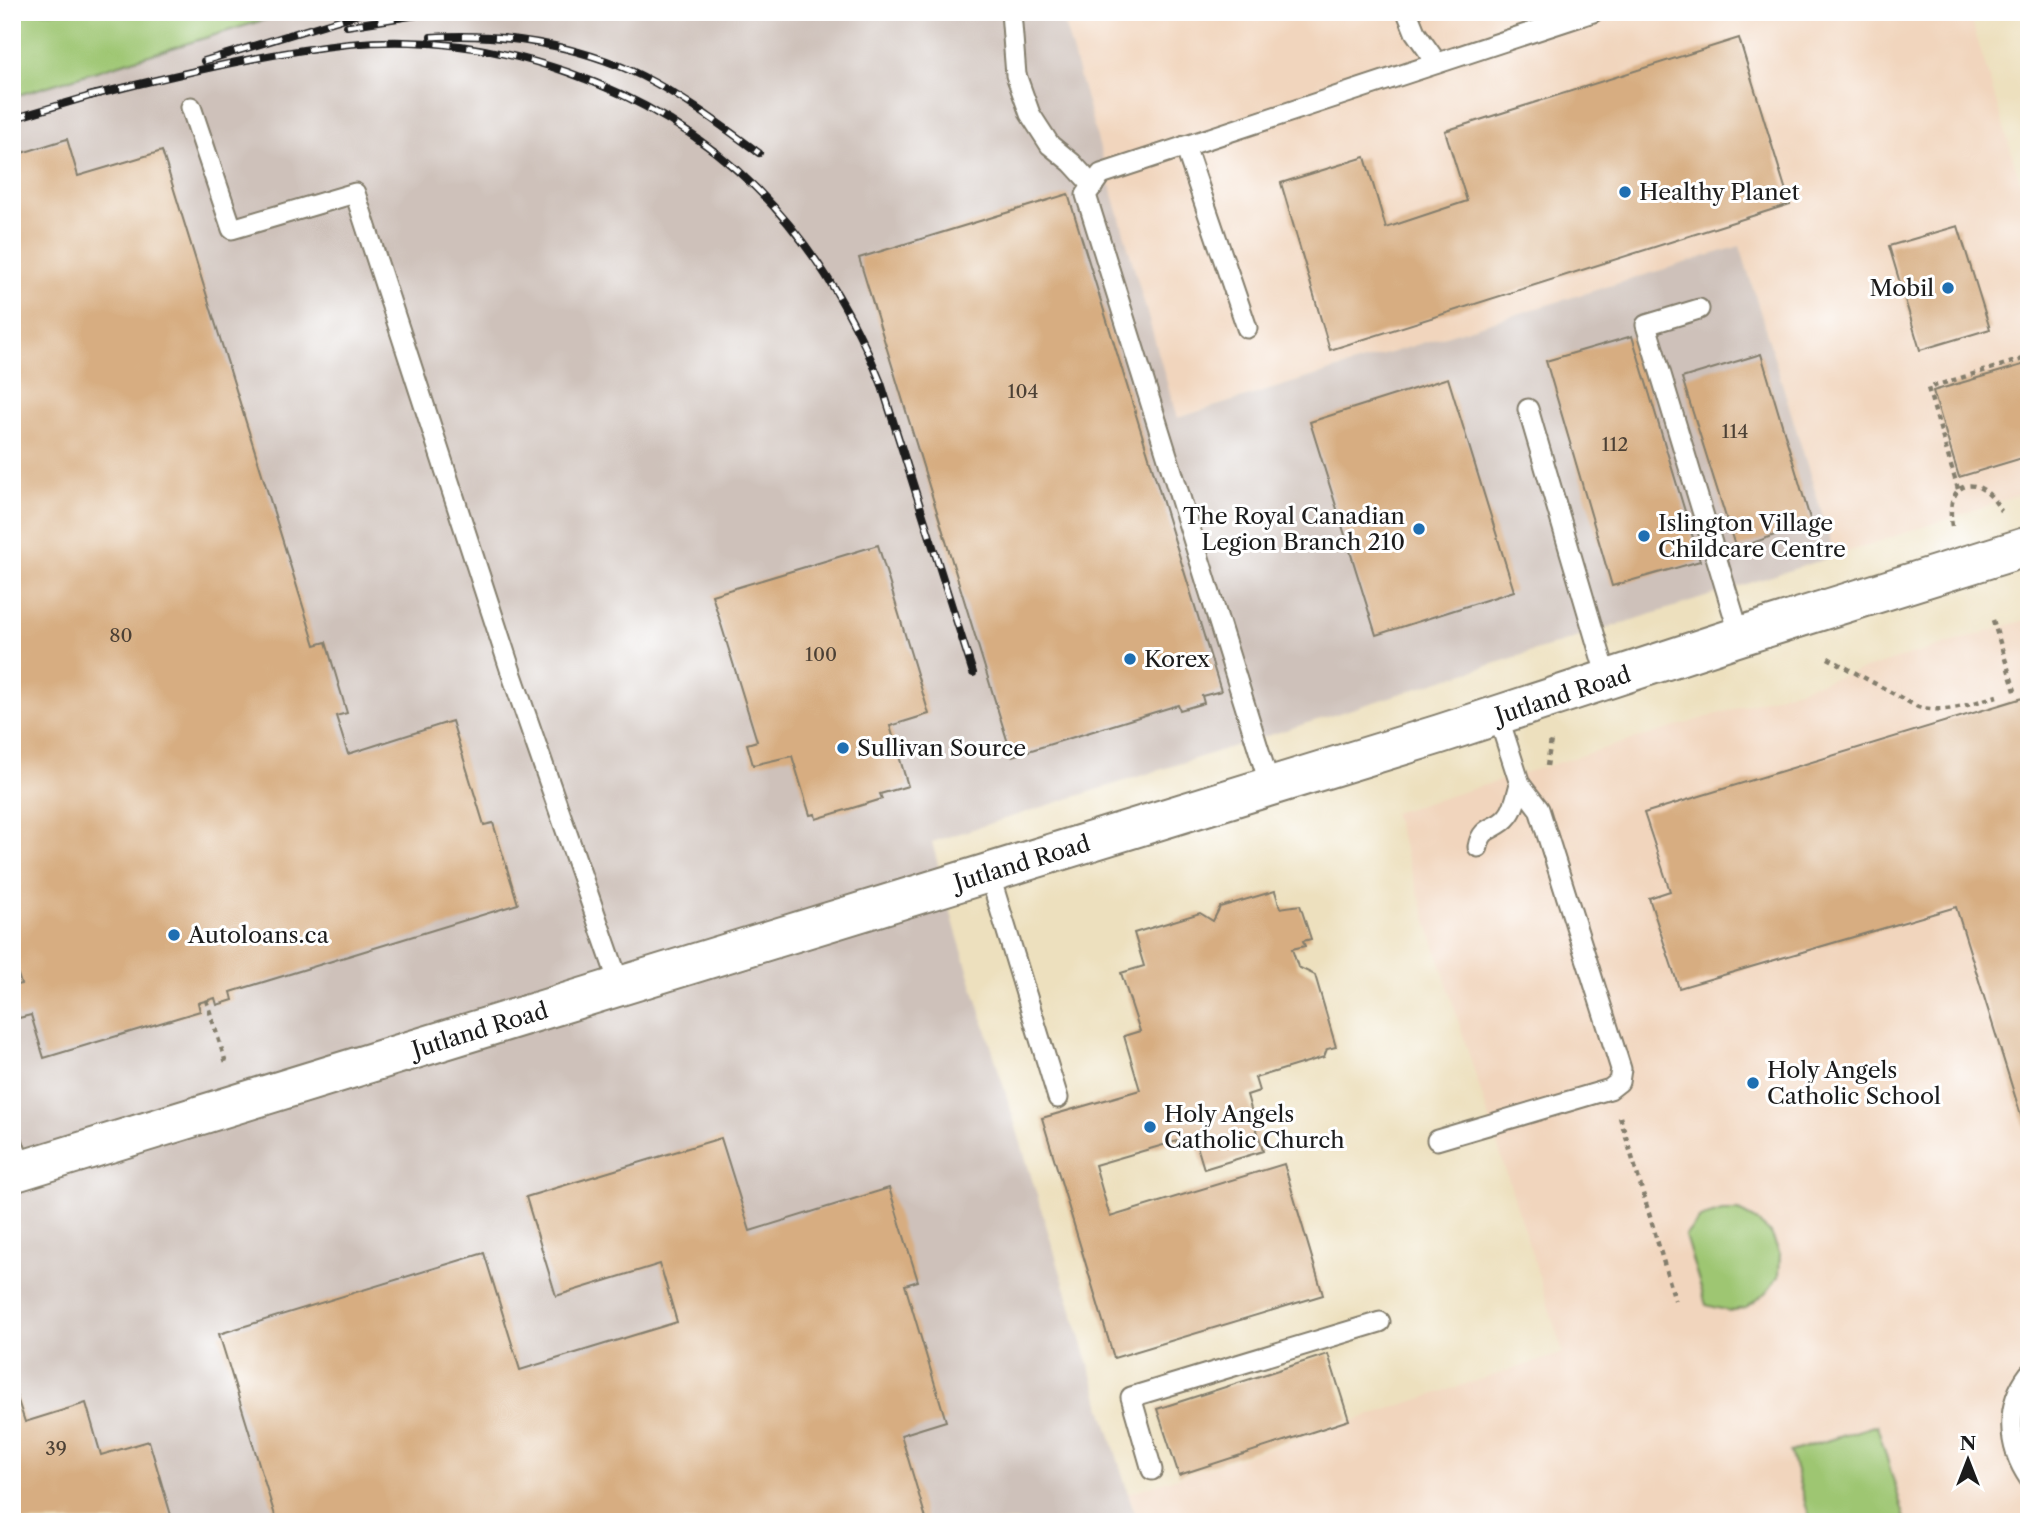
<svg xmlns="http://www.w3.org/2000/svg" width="2041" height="1534" font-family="'Libre Caslon Text',serif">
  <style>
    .built { fill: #f1d5bd }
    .industrial { fill: #cec1ba }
    .green { fill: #9ec672; stroke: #5d7147; stroke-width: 2 }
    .building { fill: #d7ad81 }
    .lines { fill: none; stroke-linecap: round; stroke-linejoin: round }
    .service-casing { stroke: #847e6d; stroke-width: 23 }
    .tertiary-casing { stroke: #847e6d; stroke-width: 42 }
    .path { stroke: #847e6d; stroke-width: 4.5; stroke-dasharray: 5 5; stroke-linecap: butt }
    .service { stroke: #fff; stroke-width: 19 }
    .tertiary { stroke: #fff; stroke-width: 38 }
    .rail-casing { stroke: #1c1c1c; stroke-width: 8 }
    .rail { stroke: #fff; stroke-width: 5; stroke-dasharray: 16; stroke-linecap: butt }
    .poi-dot { fill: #1f6fb2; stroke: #fff; stroke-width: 2.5 }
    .labels { text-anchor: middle; stroke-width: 6; stroke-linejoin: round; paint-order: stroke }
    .number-label { font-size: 19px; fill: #4b4035 }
    .poi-label { font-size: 23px; fill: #1c1c1c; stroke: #fff; text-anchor: start }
    .street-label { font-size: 23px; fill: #1c1c1c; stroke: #fff }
  </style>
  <rect width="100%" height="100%" fill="#fff"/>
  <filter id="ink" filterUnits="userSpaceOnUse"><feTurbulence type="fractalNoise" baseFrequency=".0143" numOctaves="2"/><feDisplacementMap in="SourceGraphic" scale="14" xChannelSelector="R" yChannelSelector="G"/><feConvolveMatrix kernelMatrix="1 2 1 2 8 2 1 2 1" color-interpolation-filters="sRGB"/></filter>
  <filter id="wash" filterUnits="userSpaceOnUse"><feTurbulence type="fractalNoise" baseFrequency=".00686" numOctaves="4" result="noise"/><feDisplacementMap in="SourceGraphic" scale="28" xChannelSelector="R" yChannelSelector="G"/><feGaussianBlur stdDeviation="1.57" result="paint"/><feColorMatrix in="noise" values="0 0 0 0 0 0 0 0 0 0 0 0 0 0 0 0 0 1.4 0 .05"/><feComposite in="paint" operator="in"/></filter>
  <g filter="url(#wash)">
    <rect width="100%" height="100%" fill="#ede0be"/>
    <g class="built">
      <polygon points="1061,12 1969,12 2029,210 2029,492 1835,556 1740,246 1176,418"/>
      <polygon points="2029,619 2029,1522 1137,1522 1128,1493 1563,1353 1393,813"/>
    </g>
    <polygon class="industrial" points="292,12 1061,12 1177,418 1740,246 1835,556 932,842 956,931 1137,1522 12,1522 12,97"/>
    <g class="green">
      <polygon points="12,12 290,12 12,97"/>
      <polygon points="1722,1211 1739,1211 1754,1219 1771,1233 1780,1254 1779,1276 1766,1293 1746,1308 1729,1311 1706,1305 1685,1236 1700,1218"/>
      <polygon points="1877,1425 1906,1522 1811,1522 1790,1452"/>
    </g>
    <g id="blocks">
      <g class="building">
        <polygon points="1739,38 1790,204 1330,350 1281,183 1365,157 1386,228 1467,201 1445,131"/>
        <polygon points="67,139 78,176 162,151 315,645 326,642 347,713 336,716 348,754 452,721 484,825 493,823 518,904 231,992 233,1000 217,1005 215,998 198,1003 200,1011 44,1058 31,1015 19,1018 12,995 12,986 21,984 12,956 12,918 16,917 12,905 12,156"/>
        <polygon points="1068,194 1221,691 1202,696 1204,703 1180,710 1178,705 1012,756 859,258"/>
        <polygon points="1958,226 1990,329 1920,350 1889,246"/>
        <polygon points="1632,336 1700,561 1612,586 1546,361"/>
        <polygon points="1761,354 1811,522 1736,549 1682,378"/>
        <polygon points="2029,363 2029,456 1959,477 1933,391"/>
        <polygon points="1448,378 1514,591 1376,635 1310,422"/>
        <polygon points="878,545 929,714 890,726 908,786 880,794 882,799 816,819 815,814 810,815 792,756 753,765 747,744 757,741 712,595"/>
        <polygon points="2029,696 2029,1141 1956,907 1679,988 1649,898 1670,891 1644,813"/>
        <polygon points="1275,891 1280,908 1300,905 1311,939 1303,941 1305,946 1292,949 1298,967 1315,975 1336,1047 1327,1049 1324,1057 1255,1078 1259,1091 1247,1095 1263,1151 1204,1169 1194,1136 1095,1165 1110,1217 1284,1164 1323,1295 1114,1358 1042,1118 1140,1090 1124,1036 1140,1031 1121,973 1144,966 1134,933 1200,913 1213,921 1220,907"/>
        <polygon points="721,1138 750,1231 889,1188 918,1281 905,1285 946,1421 901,1435 927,1522 277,1522 219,1334 484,1253 520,1370 677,1322 660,1264 556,1296 526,1197"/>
        <polygon points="1328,1354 1349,1420 1179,1475 1157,1409"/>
        <polygon points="12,1382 25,1422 86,1403 101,1455 149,1441 173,1522 12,1522"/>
      </g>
    </g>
  </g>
  <g filter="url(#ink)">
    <use href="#blocks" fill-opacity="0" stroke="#847e6d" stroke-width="2"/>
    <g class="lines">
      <g class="service-casing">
        <g id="service">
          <polyline points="1011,12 1016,75 1030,114 1050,145 1072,163 1093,186"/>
          <polyline points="1407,12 1415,32 1437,63"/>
          <polyline points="191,107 232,229 355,193 512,675 620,986"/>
          <polyline points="1185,146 1247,328"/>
          <polyline points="1699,309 1646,325 1740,636"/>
          <polyline points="1528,409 1608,681"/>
          <polyline points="1270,786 1086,195 1101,174 1593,12"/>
          <path d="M 1478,847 C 1482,824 1497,831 1508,816 C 1515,808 1517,794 1520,784"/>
          <polyline points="989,873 1058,1098"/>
          <polyline points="12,1140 22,1170"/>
          <polyline points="1437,1140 1610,1089 1619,1082 1621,1069 1539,809 1520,784 1498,716"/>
          <path d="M 2029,1374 C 2005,1405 2007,1446 2029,1478"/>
          <polyline points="1152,1470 1131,1397 1380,1322"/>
        </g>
      </g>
      <g class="tertiary-casing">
        <polyline id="tertiary" points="12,1173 1440,734 1740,636 2029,546"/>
      </g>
      <g class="path">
        <polyline points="1958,489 1928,388 2029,357"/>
        <path d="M 1952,526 C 1944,478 1981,472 2001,511"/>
        <polyline points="1993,620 2015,691"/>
        <path d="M 1828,658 L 1918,707 C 1946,714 1970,704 1997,696"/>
        <polyline points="1547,766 1551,740"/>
        <polyline points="206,1000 227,1066"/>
        <polyline points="1620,1117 1675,1300"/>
      </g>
      <use href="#service" class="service"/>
      <use href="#tertiary" class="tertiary"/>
      <g class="rail-casing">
        <g id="rail">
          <polyline points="347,26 436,12"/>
          <path d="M 431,37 C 501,32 579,45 642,76 C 684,97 722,126 759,153"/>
          <polyline points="204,61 365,12"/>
          <path d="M 89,96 C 173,76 263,53 349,44 C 493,30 652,85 756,188 C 811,243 852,311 881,383 L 973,673"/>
          <polyline points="12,119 97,94"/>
        </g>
      </g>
      <use href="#rail" class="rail"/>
    </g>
  </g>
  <g class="poi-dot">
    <circle cx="1625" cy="192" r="7"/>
    <circle cx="1948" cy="288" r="7"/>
    <circle cx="1419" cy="529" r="7"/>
    <circle cx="1644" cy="536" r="7"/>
    <circle cx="1130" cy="659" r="7"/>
    <circle cx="843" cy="748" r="7"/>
    <circle cx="174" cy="935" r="7"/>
    <circle cx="1753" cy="1083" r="7"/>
    <circle cx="1150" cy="1127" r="7"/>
  </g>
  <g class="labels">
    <g class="number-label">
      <text x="1023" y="398">104</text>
      <text x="1735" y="438">114</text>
      <text x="1615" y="451">112</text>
      <text x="121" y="642">80</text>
      <text x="821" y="661">100</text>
      <text x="56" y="1455">39</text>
    </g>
    <g class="poi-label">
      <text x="1639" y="200">Healthy Planet</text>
      <text x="1934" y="296" text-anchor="end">Mobil</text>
      <text x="1405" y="524" text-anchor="end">The Royal Canadian<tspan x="1405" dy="26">Legion Branch 210</tspan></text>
      <text x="1658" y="531">Islington Village<tspan x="1658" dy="26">Childcare Centre</tspan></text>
      <text x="1144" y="667">Korex</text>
      <text x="857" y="756">Sullivan Source</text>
      <text x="188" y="943">Autoloans.ca</text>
      <text x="1767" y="1078">Holy Angels<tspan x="1767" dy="26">Catholic School</tspan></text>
      <text x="1164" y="1122">Holy Angels<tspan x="1164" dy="26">Catholic Church</tspan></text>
    </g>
    <g class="street-label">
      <text transform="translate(1563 695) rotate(-18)" y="8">Jutland Road</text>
      <text transform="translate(1022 863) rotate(-17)" y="8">Jutland Road</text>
      <text transform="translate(480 1030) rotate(-17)" y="8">Jutland Road</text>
    </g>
  </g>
  <rect width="2041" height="1534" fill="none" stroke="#fff" stroke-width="42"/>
  <g transform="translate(1968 1460)" stroke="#ffffff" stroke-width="5" paint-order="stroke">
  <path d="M0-5L12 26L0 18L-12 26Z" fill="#1c1c1c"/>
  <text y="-10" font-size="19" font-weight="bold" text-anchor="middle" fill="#1c1c1c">N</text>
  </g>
</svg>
